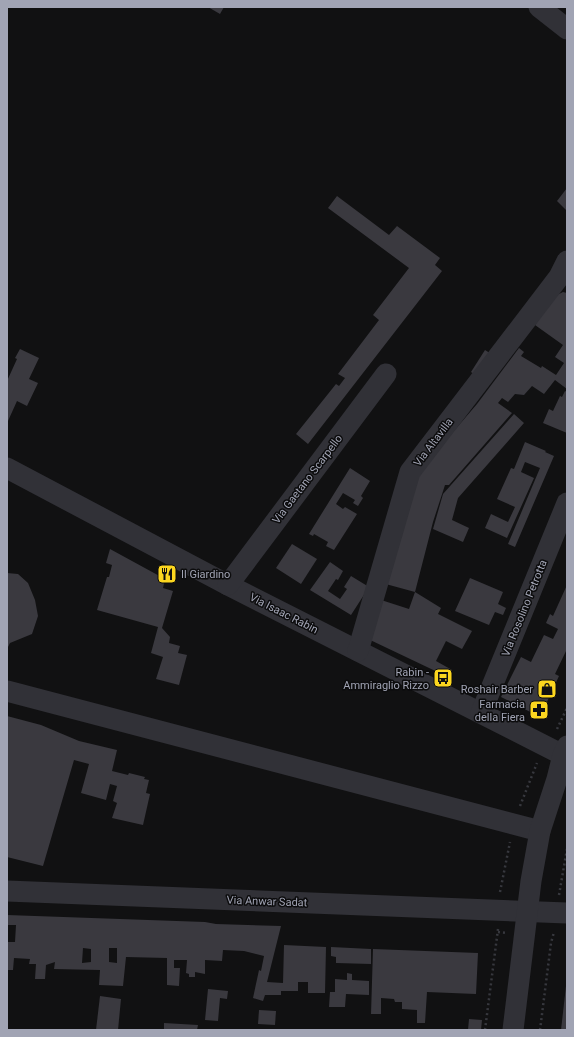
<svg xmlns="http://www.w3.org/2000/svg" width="574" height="1037" font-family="Roboto,sans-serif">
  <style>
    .building { fill: #3a393f; fill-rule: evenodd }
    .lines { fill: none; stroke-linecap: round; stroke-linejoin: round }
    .path { stroke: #37383e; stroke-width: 2.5; stroke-dasharray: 2 3; stroke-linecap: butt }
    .minor { stroke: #313137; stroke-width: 21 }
    .labels { text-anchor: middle; stroke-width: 3; stroke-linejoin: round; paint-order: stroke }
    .street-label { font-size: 11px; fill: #a1a4b4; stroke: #0c0c0d }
    .poi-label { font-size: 11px; fill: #a1a4b4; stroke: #0c0c0d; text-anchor: end }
  </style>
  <rect width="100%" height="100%" fill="#111112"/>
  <g class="building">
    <polygon points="208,7 224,7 220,14"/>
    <polygon points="567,188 567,211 557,201"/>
    <polygon points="337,196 389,235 397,226 440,258 435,265 442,271 308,444 296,434 336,384 339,386 345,378 338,374 379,320 373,315 409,268 328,208"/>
    <polygon points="563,292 567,293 567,389 555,380 544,394 532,386 524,395 515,394 508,402 502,398 498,403 512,413 449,485 445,485 433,522 415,592 382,583 409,488 441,446 477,404 519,348 524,352 521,356 541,368 542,366 556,375 564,363 555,357 563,345 535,325 555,296"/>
    <polygon points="20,349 39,358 29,379 38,383 27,406 17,401 8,421 7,420 7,381 17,359 15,358"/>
    <polygon points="485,350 496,357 481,379 471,372"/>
    <polygon points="565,391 567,392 567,433 543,423 549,409 553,411 560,396 562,397"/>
    <polygon points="514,414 524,423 458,498 452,520 469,528 463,542 433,529 443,494"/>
    <polygon points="525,442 546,451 545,452 554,456 515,547 508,544 540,468 525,462 521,472 534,478 507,538 485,528 491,514 508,522 515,507 497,499 511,468 514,469"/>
    <polygon points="350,468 370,481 361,496 363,498 358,506 353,503 355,500 343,493 336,504 343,509 345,507 357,514 334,550 326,546 328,542 314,534 313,536 309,534"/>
    <polygon points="292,544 317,559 301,584 276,568"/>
    <polygon points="110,549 165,579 163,588 173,591 162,628 170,637 169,643 180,646 178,653 187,655 179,685 156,679 163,657 151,653 158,627 97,610 107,577 109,577 112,565 106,563"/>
    <polygon points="330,562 343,571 338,580 336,579 328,591 340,599 347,589 344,587 351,576 369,587 351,615 310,590"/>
    <polygon points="7,573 18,574 28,583 35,600 38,616 32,634 10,643 7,649"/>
    <polygon points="470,578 503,592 498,604 506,608 503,615 495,612 489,625 455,611"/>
    <polygon points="567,585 567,649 555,674 559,676 540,717 501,697 521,657 531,662 544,635 553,639 558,629 546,623 550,614 553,616"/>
    <polygon points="415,592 441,608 438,614 472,631 462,649 446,641 436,661 452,670 448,677 366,638 378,599 409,609"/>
    <polygon points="7,716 41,725 79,741 117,750 112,771 128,775 129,773 145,777 144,779 149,780 146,793 150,794 143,825 112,818 117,803 113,801 117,786 110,784 106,800 81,793 89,764 74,760 43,866 7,857"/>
    <path d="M 7,915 L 205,922 L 216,924 L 281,926 L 267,982 L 283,983 L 284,945 L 326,947 L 325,993 L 308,993 L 308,982 L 298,982 L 298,991 L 281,991 L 281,995 L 265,995 L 263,1001 L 253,998 L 259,970 L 261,971 L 264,956 L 244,951 L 223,950 L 222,961 L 205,960 L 205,974 L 195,972 L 195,977 L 189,977 L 189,974 L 186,973 L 187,960 L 174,960 L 174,968 L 180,968 L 179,986 L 167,985 L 167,958 L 126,957 L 123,986 L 99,985 L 100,970 L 54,969 L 55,962 L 46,965 L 45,979 L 35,979 L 36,964 L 29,964 L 30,959 L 14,958 L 13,970 L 7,970 L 7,942 L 15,942 L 16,925 L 7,925 ZM 83,948 L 91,949 L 91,962 L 82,963 ZM 109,948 L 117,948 L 117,963 L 109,962 Z"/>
    <polygon points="331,947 371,949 371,964 336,963 336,957 331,956"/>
    <polygon points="373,949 478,953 476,994 427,992 425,1023 417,1023 417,1010 402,1009 402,1002 395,1002 394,999 381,998 381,1014 371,1014"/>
    <polygon points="347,973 352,974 352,980 369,981 369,995 346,994 345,1007 329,1007 330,992 335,992 335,979 347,980"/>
    <polygon points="566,986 567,1030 561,1030"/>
    <polygon points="208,989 228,991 227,999 220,998 218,1021 205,1020"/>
    <polygon points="100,996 121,999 118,1030 96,1030"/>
    <polygon points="259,1010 276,1011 275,1025 258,1024"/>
    <polygon points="469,1019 482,1020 481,1030 468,1030"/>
    <polygon points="164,1023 198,1025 197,1030 164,1030"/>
  </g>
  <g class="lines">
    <g class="path">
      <polyline points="557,729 567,708"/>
      <polyline points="520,806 537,763"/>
      <polyline points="500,892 510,842"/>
      <polyline points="559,895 567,849"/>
      <polyline points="498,932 507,933"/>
      <polyline points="485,1030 498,929"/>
      <polyline points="540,1030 551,943 554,932"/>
    </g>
    <g class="minor">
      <polyline points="539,7 567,29"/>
      <polyline points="7,468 228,585 567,757"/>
      <polyline points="228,585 386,374"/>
      <polyline points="358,651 410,472 559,277 567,261"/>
      <polyline points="7,691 540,831"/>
      <polyline points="481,713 567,503"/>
      <polyline points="7,891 567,913"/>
      <polyline points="513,1030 531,881 540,831 557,779 563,755 567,746"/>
    </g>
  </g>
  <defs>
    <g id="restaurant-square" transform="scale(1)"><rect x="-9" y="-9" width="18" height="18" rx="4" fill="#fcd61f" stroke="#0c0c0d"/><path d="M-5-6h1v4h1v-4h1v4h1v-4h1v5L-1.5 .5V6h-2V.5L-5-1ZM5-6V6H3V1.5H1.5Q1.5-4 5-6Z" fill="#111"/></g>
    <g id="bus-square" transform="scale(1)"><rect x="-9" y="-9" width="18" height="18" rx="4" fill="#fcd61f" stroke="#0c0c0d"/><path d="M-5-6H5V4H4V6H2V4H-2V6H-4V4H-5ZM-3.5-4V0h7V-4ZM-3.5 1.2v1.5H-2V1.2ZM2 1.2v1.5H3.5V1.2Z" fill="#111"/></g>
    <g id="shop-square" transform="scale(1)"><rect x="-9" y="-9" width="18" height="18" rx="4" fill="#fcd61f" stroke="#0c0c0d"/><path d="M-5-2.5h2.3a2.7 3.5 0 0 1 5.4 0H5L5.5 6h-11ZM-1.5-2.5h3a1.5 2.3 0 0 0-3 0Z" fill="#111"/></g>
    <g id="pharmacy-square" transform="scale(1)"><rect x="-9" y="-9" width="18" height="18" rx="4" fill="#fcd61f" stroke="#0c0c0d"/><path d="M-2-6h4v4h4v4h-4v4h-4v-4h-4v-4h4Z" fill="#111"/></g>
  </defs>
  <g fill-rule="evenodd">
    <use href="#restaurant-square" x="167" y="574"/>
    <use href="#bus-square" x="443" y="678"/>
    <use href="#shop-square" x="547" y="689"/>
    <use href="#pharmacy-square" x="539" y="710"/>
  </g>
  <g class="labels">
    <g class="street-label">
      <text transform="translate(433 442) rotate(-53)" y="4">Via Altavilla</text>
      <text transform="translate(307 479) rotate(-53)" y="4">Via Gaetano Scarpello</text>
      <text transform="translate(524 608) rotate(-68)" y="4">Via Rosolino Petrotta</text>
      <text transform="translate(284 613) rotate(27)" y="4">Via Isaac Rabin</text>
      <text transform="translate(267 901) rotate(2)" y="4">Via Anwar Sadat</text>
    </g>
    <g class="poi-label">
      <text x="181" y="578" text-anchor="start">Il Giardino</text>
      <text x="429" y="676">Rabin -<tspan x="429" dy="13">Ammiraglio Rizzo</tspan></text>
      <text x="533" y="693">Roshair Barber</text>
      <text x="525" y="708">Farmacia<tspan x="525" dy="13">della Fiera</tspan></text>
    </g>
  </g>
  <rect width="574" height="1037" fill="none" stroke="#a1a4b4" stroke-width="16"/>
</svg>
